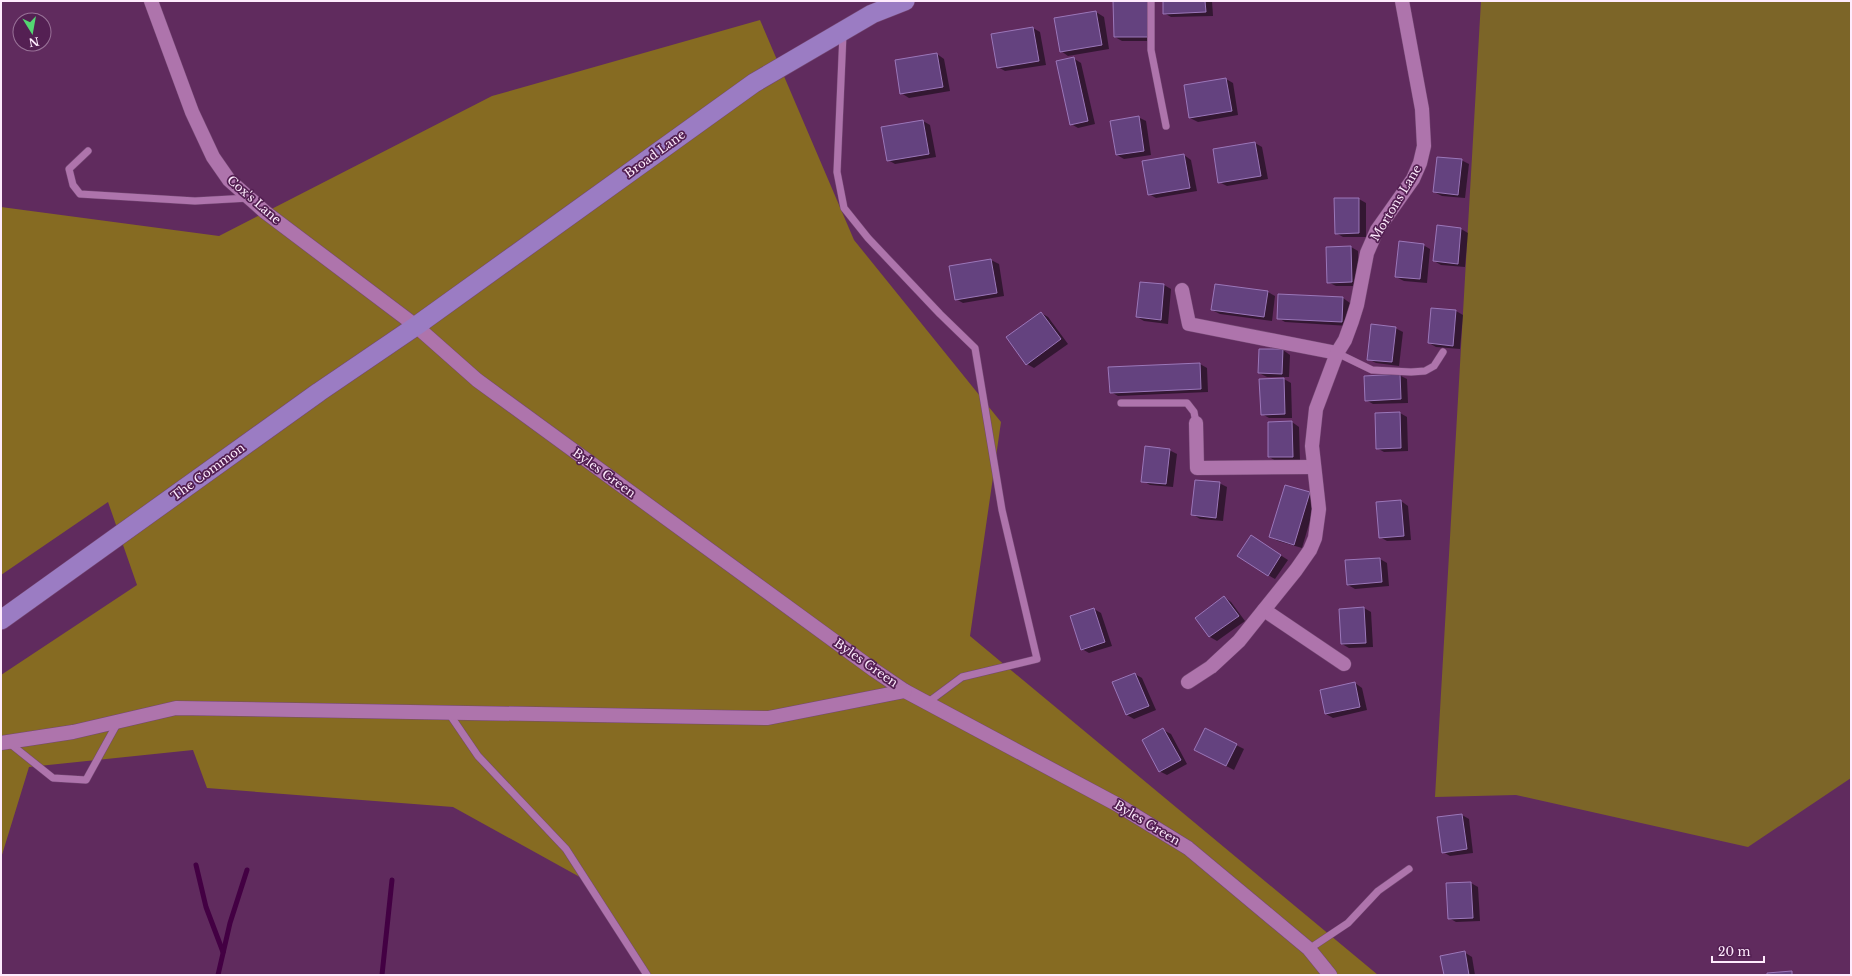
<svg xmlns="http://www.w3.org/2000/svg" width="1852" height="976" font-family="'Libre Baskerville',serif">
  <style>
    .green { fill: #7c6528 }
    .forest { fill: #866b22 }
    .shadow { fill: #0007 }
    .lines { fill: none; stroke-linecap: round; stroke-linejoin: round }
    .stream { stroke: #430043; stroke-width: 5 }
    .building { fill: #64427f; stroke: #9b77b9 }
    .lane-casing { stroke: #744873; stroke-width: 8 }
    .street-casing { stroke: #744873; stroke-width: 15 }
    .secondary-casing { stroke: #744873; stroke-width: 20 }
    .lane { stroke: #ae74ac; stroke-width: 7 }
    .street { stroke: #ae74ac; stroke-width: 14 }
    .secondary { stroke: #9b7cc3; stroke-width: 19 }
    .labels { text-anchor: middle; stroke-width: 3.5; stroke-linejoin: round; paint-order: stroke }
    .street-label { font-size: 12px; fill: #feebfd; stroke: #542053 }
  </style>
  <rect width="100%" height="100%" fill="#602b5e"/>
  <polygon class="green" points="1481,1 1851,1 1851,778 1748,847 1516,795 1435,797"/>
  <polygon class="forest" points="760,20 854,240 1001,422 970,636 1378,975 650,975 587,881 453,807 207,788 193,750 29,767 1,858 1,675 137,585 108,502 1,575 1,207 219,236 492,96"/>
  <g class="shadow">
    <polygon points="1114,1 1155,1 1155,41 1122,41 1115,37"/>
    <polygon points="1164,1 1212,1 1213,16 1171,17 1164,13"/>
    <polygon points="1096,12 1104,17 1109,49 1068,56 1061,51 1055,19"/>
    <polygon points="1033,28 1040,32 1046,65 1005,71 998,67"/>
    <polygon points="937,54 944,59 950,91 909,98 901,93"/>
    <polygon points="1073,58 1081,63 1095,124 1078,128 1071,124"/>
    <polygon points="1226,79 1233,83 1238,115 1198,122 1190,118"/>
    <polygon points="1138,117 1146,121 1151,155 1124,159 1117,155"/>
    <polygon points="923,121 930,125 936,157 895,164 888,160"/>
    <polygon points="1255,143 1262,147 1268,179 1227,186 1219,182"/>
    <polygon points="1184,155 1191,160 1197,191 1156,198 1149,194"/>
    <polygon points="1461,160 1469,164 1465,198 1442,196 1434,192"/>
    <polygon points="1359,199 1366,203 1366,237 1343,237 1336,233"/>
    <polygon points="1438,227 1461,229 1468,233 1465,267 1441,265 1434,261"/>
    <polygon points="1423,245 1430,249 1427,283 1404,281 1396,277"/>
    <polygon points="1351,247 1358,251 1359,286 1336,286 1328,282"/>
    <polygon points="991,260 999,264 1004,296 963,303 956,299 950,267"/>
    <polygon points="1164,285 1171,289 1168,324 1144,321 1137,317"/>
    <polygon points="1216,285 1268,292 1275,296 1272,321 1220,314 1212,310"/>
    <polygon points="1343,298 1350,303 1349,326 1285,322 1278,318"/>
    <polygon points="1456,311 1463,315 1460,349 1436,347 1429,343"/>
    <polygon points="1041,313 1048,317 1068,344 1034,368 1027,364"/>
    <polygon points="1395,328 1403,332 1399,366 1376,363 1368,359"/>
    <polygon points="1283,350 1290,355 1289,377 1267,377 1259,373"/>
    <polygon points="1200,364 1207,368 1208,392 1118,396 1111,392"/>
    <polygon points="1399,375 1407,379 1408,403 1373,404 1366,400"/>
    <polygon points="1284,379 1291,383 1292,418 1269,418 1262,414"/>
    <polygon points="1400,413 1407,417 1408,451 1384,452 1377,448"/>
    <polygon points="1292,422 1299,427 1300,461 1276,461 1269,457 1269,423"/>
    <polygon points="1169,450 1177,454 1173,487 1150,485 1143,481"/>
    <polygon points="1219,483 1227,487 1223,521 1200,519 1192,514"/>
    <polygon points="1286,486 1310,493 1317,497 1302,548 1278,541 1270,537"/>
    <polygon points="1401,501 1408,506 1411,540 1387,541 1380,537"/>
    <polygon points="1258,541 1288,560 1275,579 1268,575"/>
    <polygon points="1380,559 1387,563 1389,586 1355,589 1348,585 1346,561"/>
    <polygon points="1224,597 1231,602 1245,621 1217,641 1210,637 1196,618"/>
    <polygon points="1364,608 1371,612 1373,647 1349,648 1342,644"/>
    <polygon points="1094,609 1101,613 1112,646 1089,653 1082,649"/>
    <polygon points="1135,674 1142,678 1156,710 1134,719 1127,715"/>
    <polygon points="1355,683 1362,688 1367,710 1333,718 1326,714"/>
    <polygon points="1163,730 1171,734 1187,764 1167,775 1159,771"/>
    <polygon points="1206,730 1244,749 1234,770 1203,754"/>
    <polygon points="1462,815 1469,819 1473,853 1450,856 1443,852"/>
    <polygon points="1471,883 1478,887 1480,921 1456,922 1449,918"/>
    <polygon points="1464,952 1472,957 1475,975 1445,975"/>
  </g>
  <g class="lines">
    <g class="stream">
      <polyline points="196,865 206,907 223,952"/>
      <polyline points="218,975 230,923 247,870"/>
      <polyline points="382,975 392,880"/>
    </g>
  </g>
  <g class="building">
    <polygon points="1113,1 1148,1 1148,37 1114,37"/>
    <polygon points="1163,1 1205,1 1206,12 1163,14"/>
    <polygon points="1096,11 1102,45 1060,52 1054,18"/>
    <polygon points="1033,27 1039,61 997,68 991,34"/>
    <polygon points="937,53 943,87 900,94 895,60"/>
    <polygon points="1074,57 1088,121 1070,125 1056,61"/>
    <polygon points="1226,78 1232,111 1189,118 1184,85"/>
    <polygon points="1139,116 1144,151 1116,155 1110,121"/>
    <polygon points="923,120 929,154 887,161 881,127"/>
    <polygon points="1255,142 1261,176 1218,183 1213,149"/>
    <polygon points="1184,154 1190,188 1148,195 1142,161"/>
    <polygon points="1437,157 1462,159 1458,195 1433,192"/>
    <polygon points="1334,198 1359,198 1359,233 1335,234"/>
    <polygon points="1437,225 1461,228 1458,264 1433,261"/>
    <polygon points="1399,241 1424,244 1420,279 1395,277"/>
    <polygon points="1351,246 1352,282 1327,283 1326,247"/>
    <polygon points="991,259 997,293 955,300 949,266"/>
    <polygon points="1140,282 1164,284 1161,320 1136,317"/>
    <polygon points="1215,284 1268,291 1264,317 1211,310"/>
    <polygon points="1278,294 1343,297 1342,322 1277,319"/>
    <polygon points="1431,308 1456,310 1453,346 1428,343"/>
    <polygon points="1041,312 1061,339 1026,365 1006,337"/>
    <polygon points="1371,324 1396,327 1392,362 1367,360"/>
    <polygon points="1259,349 1283,349 1282,374 1258,373"/>
    <polygon points="1200,363 1201,389 1110,393 1108,367"/>
    <polygon points="1400,374 1401,399 1365,401 1364,376"/>
    <polygon points="1284,378 1285,414 1261,415 1259,379"/>
    <polygon points="1400,412 1401,448 1376,449 1375,413"/>
    <polygon points="1292,421 1293,457 1268,457 1268,422"/>
    <polygon points="1145,446 1170,449 1166,484 1141,482"/>
    <polygon points="1195,480 1220,482 1216,518 1191,515"/>
    <polygon points="1285,485 1310,492 1294,545 1269,537"/>
    <polygon points="1401,500 1404,536 1379,538 1376,502"/>
    <polygon points="1251,535 1281,555 1268,576 1237,556"/>
    <polygon points="1380,558 1382,582 1347,585 1345,560"/>
    <polygon points="1224,596 1239,616 1209,637 1195,618"/>
    <polygon points="1364,607 1366,643 1341,644 1339,609"/>
    <polygon points="1094,608 1105,642 1081,650 1070,616"/>
    <polygon points="1135,673 1149,706 1126,715 1112,682"/>
    <polygon points="1355,682 1360,707 1325,714 1320,690"/>
    <polygon points="1163,728 1181,760 1159,772 1142,740"/>
    <polygon points="1205,728 1237,744 1226,766 1194,750"/>
    <polygon points="1462,814 1467,849 1442,853 1437,817"/>
    <polygon points="1471,882 1473,918 1448,919 1446,883"/>
    <polygon points="1465,951 1469,975 1444,975 1440,956"/>
    <polygon points="1792,971 1792,975 1767,975 1767,973"/>
  </g>
  <g class="lines">
    <g class="lane-casing">
      <g id="lane">
        <polyline points="1151,1 1151,50 1166,126"/>
        <polyline points="843,34 837,172 844,208 868,238 940,314 975,348 1002,510 1037,659 962,677 927,703"/>
        <polyline points="88,151 69,169 73,185 80,194 195,201 249,198"/>
        <polyline points="1337,353 1372,370 1411,372 1425,371 1434,366 1443,352"/>
        <polyline points="1121,403 1187,403 1194,412 1196,423"/>
        <polyline points="448,712 478,756 566,849 647,975"/>
        <polyline points="8,742 53,778 86,780 118,722"/>
        <polyline points="1309,949 1348,923 1378,891 1409,869"/>
      </g>
    </g>
    <g class="street-casing">
      <g id="street">
        <polyline points="151,1 192,112 213,157 229,180 265,212 416,326 477,380 874,670 905,691 1118,805 1188,848 1309,949 1330,975"/>
        <polyline points="1182,290 1189,324 1337,353"/>
        <polyline points="1196,423 1197,468 1313,467"/>
        <polyline points="1264,610 1344,664"/>
        <polyline points="1188,682 1211,667 1239,641 1296,570 1310,550 1315,538 1319,509 1312,446 1316,409 1337,353 1345,340 1352,321 1357,305 1367,253 1377,230 1413,179 1420,163 1424,146 1422,109 1402,1"/>
        <polyline points="1,743 73,732 176,708 768,718 905,691"/>
      </g>
    </g>
    <g class="secondary-casing">
      <polyline id="secondary" points="1,620 319,392 416,326 754,83 872,14 905,1"/>
    </g>
    <use href="#lane" class="lane"/>
    <use href="#street" class="street"/>
    <use href="#secondary" class="secondary"/>
  </g>
  <g class="labels">
    <g class="street-label">
      <text transform="translate(655 154) rotate(-36)" y="4">Broad Lane</text>
      <text transform="translate(254 200) rotate(41)" y="4">Cox's Lane</text>
      <text transform="translate(1396 203) rotate(-59)" y="4">Mortons Lane</text>
      <text transform="translate(208 472) rotate(-36)" y="4">The Common</text>
      <text transform="translate(604 473) rotate(36)" y="4">Byles Green</text>
      <text transform="translate(866 663) rotate(35)" y="4">Byles Green</text>
      <text transform="translate(1147 823) rotate(31)" y="4">Byles Green</text>
    </g>
  </g>
  <rect width="1852" height="976" fill="none" stroke="#feebfd" stroke-width="4"/>
  <g transform="translate(32 32) rotate(169)"><circle r="19" fill="#542053" stroke="#987197"/>
  <path d="M0-3L7 15L0 10L-7 15Z" fill="#54d672"/>
  <text y="-6" font-size="11" font-weight="bold" text-anchor="middle" fill="#feebfd">N</text>
  </g>
  <path d="M1712 956v6h52v-6" fill="none" stroke="#feebfd" stroke-width="2"/>
  <text x="1718" y="956" font-size="12" fill="#feebfd" stroke="#542053" stroke-width="3" paint-order="stroke">20 m</text>
</svg>
